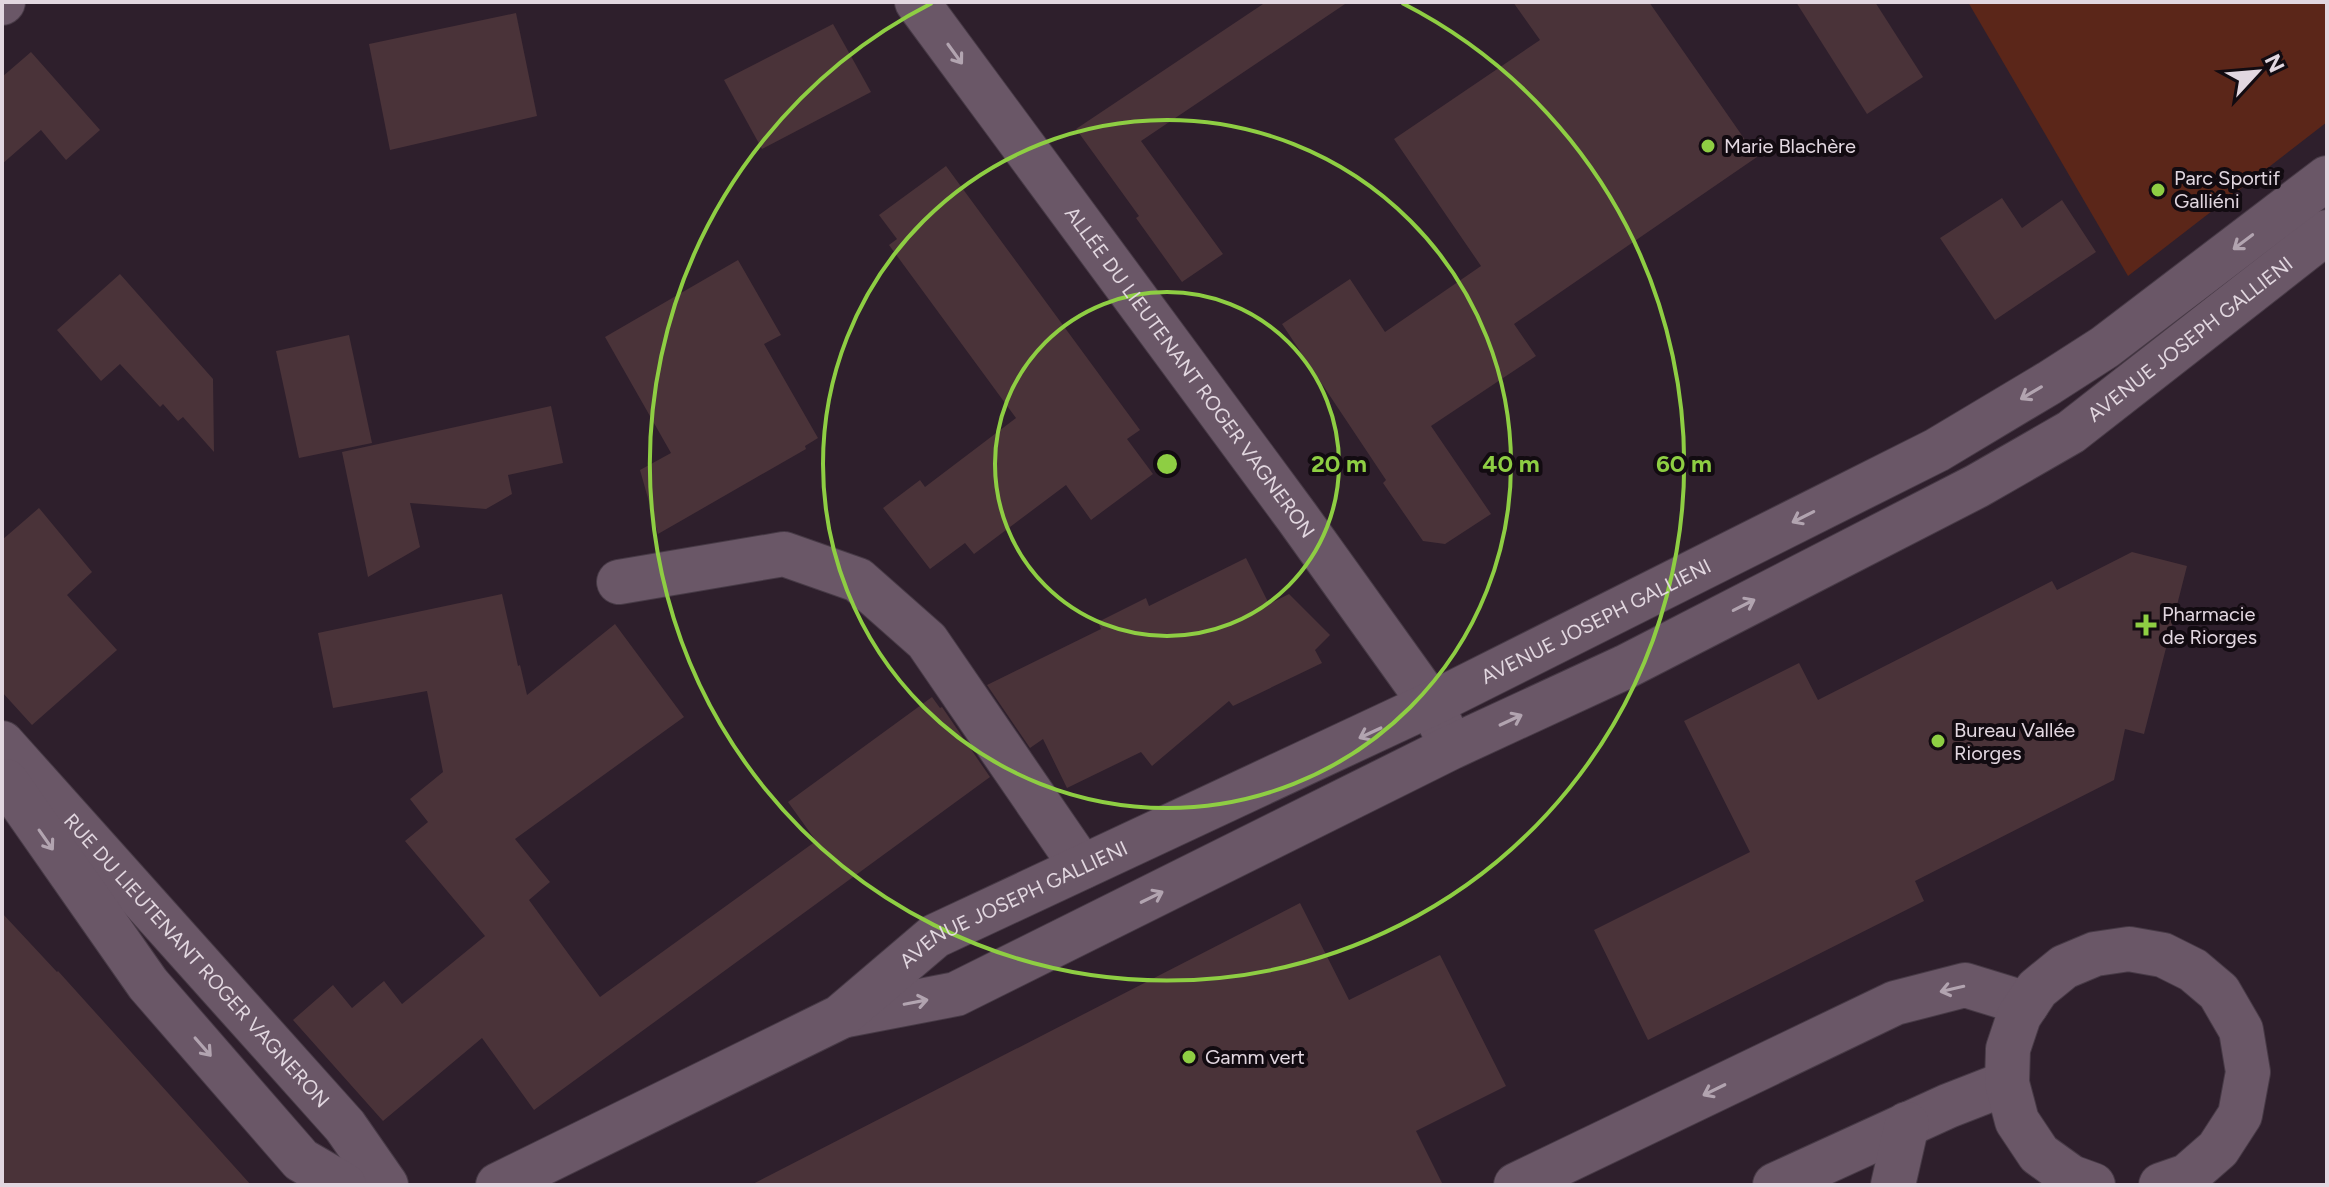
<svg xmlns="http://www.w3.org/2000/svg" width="2329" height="1187" font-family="Figtree,sans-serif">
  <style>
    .green { fill: #5b2619 }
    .building { fill: #4a3339 }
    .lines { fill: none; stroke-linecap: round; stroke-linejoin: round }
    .minor-casing { stroke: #473a46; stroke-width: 46 }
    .minor { stroke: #6a5767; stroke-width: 44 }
    .oneway { stroke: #b2a4b0 }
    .ring { fill: none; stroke: #8ece43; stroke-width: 4 }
    .poi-dot { fill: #8ece43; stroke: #120b11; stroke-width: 3 }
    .labels { text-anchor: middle; stroke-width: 8; stroke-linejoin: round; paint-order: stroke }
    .poi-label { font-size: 20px; fill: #e2d7e0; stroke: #120b11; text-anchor: start }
    .street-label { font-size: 20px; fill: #e2d7e0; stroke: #120b11 }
    .centre { fill: #8ece43; stroke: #120b11; stroke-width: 4 }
    .ring-label { font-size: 24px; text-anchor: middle; font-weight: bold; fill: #8ece43; stroke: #120b11; stroke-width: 8; stroke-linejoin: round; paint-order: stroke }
  </style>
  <rect width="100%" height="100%" fill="#2e1f2c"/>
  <polygon class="green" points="1968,2 2327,2 2327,122 2128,276"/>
  <g class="building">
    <polygon points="1266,2 1348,2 1141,141 1223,254 1182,282 1136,218 1139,216 1076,129"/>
    <polygon points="1513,2 1649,2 1757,157 1514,324 1536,356 1431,426 1491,514 1445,544 1423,541 1383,483 1386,480 1282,324 1350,279 1385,332 1481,266 1394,139 1540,40"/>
    <polygon points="1796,2 1875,2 1923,77 1867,114"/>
    <polygon points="516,13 537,116 390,150 369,44"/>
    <polygon points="833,24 871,92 762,149 724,80"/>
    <polygon points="31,52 100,130 66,160 41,130 2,164 2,77"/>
    <polygon points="946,166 1140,430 1127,439 1153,474 1091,520 1066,485 974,554 965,543 930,569 883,508 920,480 925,487 1016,418 889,245 897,239 879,215"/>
    <polygon points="2002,198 2022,228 2062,200 2096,252 1995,320 1940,238"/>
    <polygon points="738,260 781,335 764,344 818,438 805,446 806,449 658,534 640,470 671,453 605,337"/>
    <polygon points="120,274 213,379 214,452 183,417 178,421 163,404 160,407 120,364 101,381 57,330"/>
    <polygon points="349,335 372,443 299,458 276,351"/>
    <polygon points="551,406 563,463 508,475 512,494 486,509 410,503 420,547 368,577 342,452"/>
    <polygon points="39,508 92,572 67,595 117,650 32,725 2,692 2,540"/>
    <polygon points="2132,552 2187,566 2144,734 2125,729 2114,780 1915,881 1924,901 1648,1040 1594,930 1750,852 1684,721 1799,663 1818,700 2052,581 2057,590"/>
    <polygon points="1246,558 1269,604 1289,594 1330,635 1315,650 1322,663 1233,706 1229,701 1152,766 1141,752 1067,788 1043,739 1030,748 987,685 1101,629 1098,622 1146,598 1149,606"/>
    <polygon points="502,594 518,666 520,665 527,695 615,624 684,717 515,839 550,882 529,900 600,997 816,841 788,802 932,697 940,708 942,707 990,777 534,1110 482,1038 383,1121 293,1020 333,985 352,1008 384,981 402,1004 485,936 405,841 428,822 410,799 443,772 427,691 333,708 318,633"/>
    <polygon points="1300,903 1349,1000 1440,955 1506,1086 1416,1131 1443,1185 751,1185"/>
    <polygon points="2,913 57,972 58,971 251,1185 2,1185"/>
  </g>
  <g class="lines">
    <g class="minor-casing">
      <g id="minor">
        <path id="s1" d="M 917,2 L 1297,517 L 1431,704 L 1443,729"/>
        <polyline points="2,3 3,2"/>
        <polyline points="619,582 784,554 858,580 927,641 1082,867"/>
        <path id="s2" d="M 2,743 L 345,1126 L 386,1185"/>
        <polyline points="6,781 148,984 301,1160 344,1185"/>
        <path id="s3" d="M 842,1016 L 956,994 L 1452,747 L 1625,667 L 1977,486 L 2071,432 L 2327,232"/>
        <path id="s4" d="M 498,1185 L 840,1017 L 935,936 L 1431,704 L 1937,450 L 2049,383 L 2105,347 L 2327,178"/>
        <polyline points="1516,1185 1895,1003 1965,985 2027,1004"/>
        <polyline points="1775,1185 1948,1106 2007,1083"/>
        <polyline points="1893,1185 1907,1124"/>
        <polyline points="2093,1185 2071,1177 2039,1154 2017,1121 2007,1083 2008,1049 2019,1016 2037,989 2064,967 2095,954 2129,949 2163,955 2193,970 2219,992 2241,1030 2248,1072 2240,1115 2218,1149 2187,1176 2161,1185"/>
      </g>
    </g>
    <use href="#minor" class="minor"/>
  </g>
  <defs><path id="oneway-shaft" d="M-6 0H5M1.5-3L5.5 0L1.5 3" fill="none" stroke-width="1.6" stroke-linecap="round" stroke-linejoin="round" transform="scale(2)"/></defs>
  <g class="oneway">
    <use href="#oneway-shaft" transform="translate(955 54) rotate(54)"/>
    <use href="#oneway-shaft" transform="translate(2243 242) rotate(143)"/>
    <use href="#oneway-shaft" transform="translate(2031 393) rotate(149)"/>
    <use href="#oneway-shaft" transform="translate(1803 517) rotate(153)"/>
    <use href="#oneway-shaft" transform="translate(1744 605) rotate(-27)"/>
    <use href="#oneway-shaft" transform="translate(1511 720) rotate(-25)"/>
    <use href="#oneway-shaft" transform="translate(1370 733) rotate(155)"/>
    <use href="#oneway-shaft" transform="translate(46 840) rotate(55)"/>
    <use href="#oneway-shaft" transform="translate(1152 897) rotate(-26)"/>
    <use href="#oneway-shaft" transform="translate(1952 989) rotate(167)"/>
    <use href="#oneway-shaft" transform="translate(916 1002) rotate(-11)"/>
    <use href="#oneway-shaft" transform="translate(203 1047) rotate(49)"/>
    <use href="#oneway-shaft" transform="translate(1714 1090) rotate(154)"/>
  </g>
  <g class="ring">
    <circle cx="1167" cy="464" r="172"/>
    <circle cx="1167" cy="464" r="344"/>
    <path d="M1402 3A517 517 0 1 1 932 3"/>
  </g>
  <g class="poi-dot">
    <circle cx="1708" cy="146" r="8"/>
    <circle cx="2158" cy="190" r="8"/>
    <path d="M2142 613h8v8h8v8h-8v8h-8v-8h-8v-8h8z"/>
    <circle cx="1938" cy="741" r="8"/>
    <circle cx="1189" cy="1057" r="8"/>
  </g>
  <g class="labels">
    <g class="poi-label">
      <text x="1724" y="153">Marie Blachère</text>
      <text x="2174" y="185">Parc Sportif<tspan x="2174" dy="23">Galliéni</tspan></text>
      <text x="2162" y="621">Pharmacie<tspan x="2162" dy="23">de Riorges</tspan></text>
      <text x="1954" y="737">Bureau Vallée<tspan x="1954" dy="23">Riorges</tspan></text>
      <text x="1205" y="1064">Gamm vert</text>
    </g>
    <g class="street-label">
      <text dy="7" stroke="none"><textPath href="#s3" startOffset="1516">AVENUE JOSEPH GALLIENI</textPath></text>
      <text dy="7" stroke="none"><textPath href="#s1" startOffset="460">ALLÉE DU LIEUTENANT ROGER VAGNERON</textPath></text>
      <text dy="7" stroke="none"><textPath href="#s4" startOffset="1238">AVENUE JOSEPH GALLIENI</textPath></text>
      <text dy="7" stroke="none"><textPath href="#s4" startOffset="590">AVENUE JOSEPH GALLIENI</textPath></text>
      <text dy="7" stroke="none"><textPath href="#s2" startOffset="292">RUE DU LIEUTENANT ROGER VAGNERON</textPath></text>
    </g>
  </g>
  <circle cx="1167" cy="464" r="12" class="centre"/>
  <g class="ring-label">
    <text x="1339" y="472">20 m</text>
    <text x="1511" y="472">40 m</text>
    <text x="1684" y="472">60 m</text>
  </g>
  <rect width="2329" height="1187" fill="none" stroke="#e2d7e0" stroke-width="8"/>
  <g transform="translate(2257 72) rotate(64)" stroke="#120b11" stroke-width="6" paint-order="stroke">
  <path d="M0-6L14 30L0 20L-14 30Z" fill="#e2d7e0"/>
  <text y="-12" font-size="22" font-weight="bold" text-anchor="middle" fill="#e2d7e0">N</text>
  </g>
</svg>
